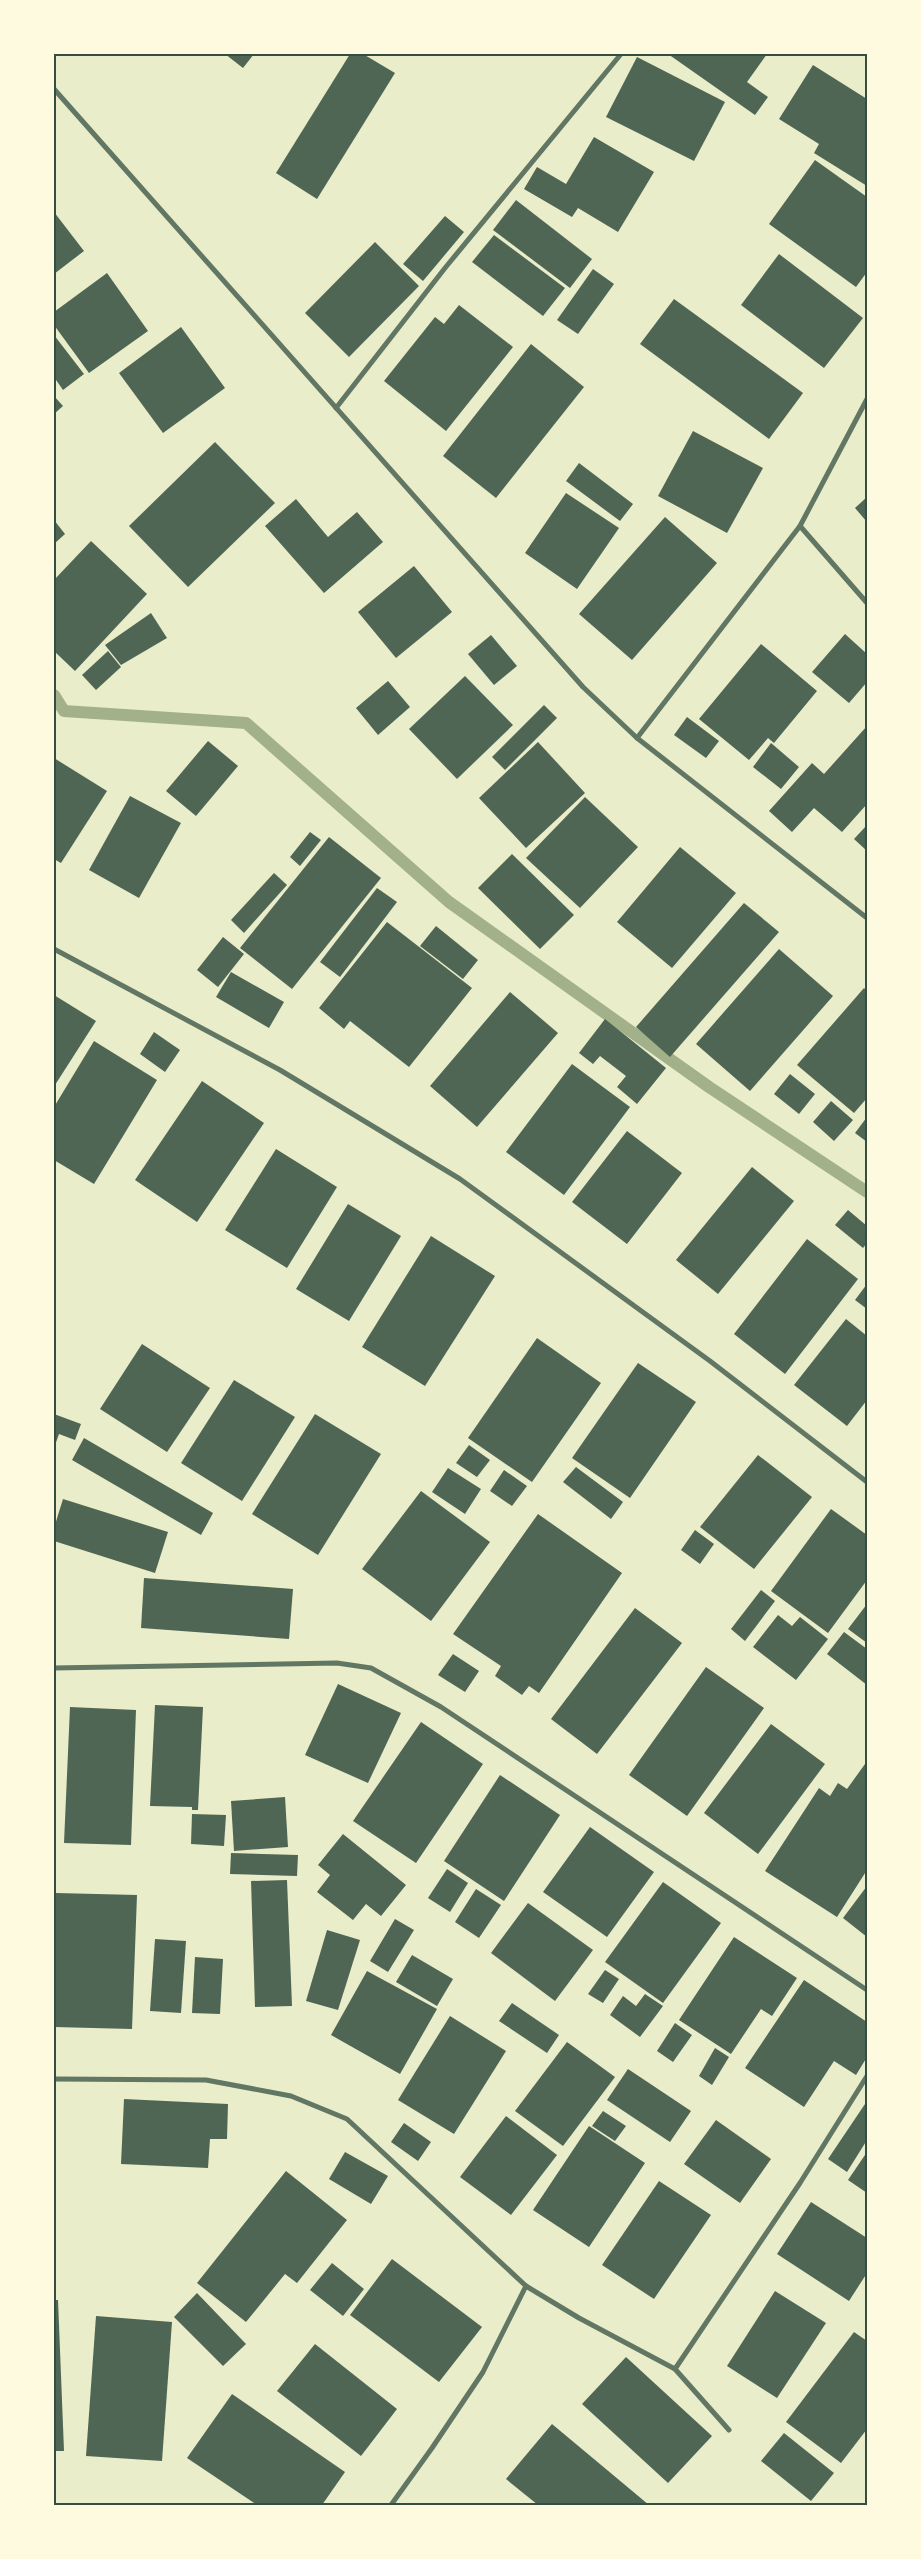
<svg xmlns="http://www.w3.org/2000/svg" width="921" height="2559" font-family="Cabin,sans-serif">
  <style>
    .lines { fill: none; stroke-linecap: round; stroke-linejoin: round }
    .stream { stroke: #a3b18a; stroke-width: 12 }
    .building { fill: #4f6655 }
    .minor { stroke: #617663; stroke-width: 5 }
    .neatline { fill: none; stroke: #344e41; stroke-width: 2 }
  </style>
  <rect width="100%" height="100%" fill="#e9edc9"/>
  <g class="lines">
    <polyline class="stream" points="54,695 64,711 246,723 449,902 709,1087 867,1192"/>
  </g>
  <g class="building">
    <polygon points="225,54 254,54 243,68"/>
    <polygon points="350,54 363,54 395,73 317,199 276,173"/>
    <polygon points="668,54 767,54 747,82 768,97 755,115"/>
    <polygon points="637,57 725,102 694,161 606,117"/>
    <polygon points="813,65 867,99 867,186 814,153 819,144 779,119"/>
    <polygon points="594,137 654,172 618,232 578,208 572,217 524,189 537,167 566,184"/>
    <polygon points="815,160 867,197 867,272 856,287 769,224"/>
    <polygon points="516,200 592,259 570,288 493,230"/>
    <polygon points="54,212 84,251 54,274"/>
    <polygon points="445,216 464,232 423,281 403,264"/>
    <polygon points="494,235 565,288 543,316 472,262"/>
    <polygon points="375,242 419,286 349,357 305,313"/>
    <polygon points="779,254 863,318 824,368 741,305"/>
    <polygon points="593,269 614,284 578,334 557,320"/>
    <polygon points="107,273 148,331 89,373 54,325 54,312"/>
    <polygon points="674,299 803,393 769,439 640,344"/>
    <polygon points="459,305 513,347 446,431 384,381 435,317 444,324"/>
    <polygon points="181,327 225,388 163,433 119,373"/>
    <polygon points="54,335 84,374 63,390 54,377"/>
    <polygon points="531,344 584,387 496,498 443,456"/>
    <polygon points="54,396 63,406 54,414"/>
    <polygon points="693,431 763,468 727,533 658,496"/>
    <polygon points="215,442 275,503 188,587 129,526"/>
    <polygon points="579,463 633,504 620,521 566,481"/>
    <polygon points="566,493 619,528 577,589 525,553"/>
    <polygon points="867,497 867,522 855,508"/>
    <polygon points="296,499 328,537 357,512 383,542 324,593 265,526"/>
    <polygon points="665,517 717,563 632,660 579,614"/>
    <polygon points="54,520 65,534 54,544"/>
    <polygon points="91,541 147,594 75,671 54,651 54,580"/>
    <polygon points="414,566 452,612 396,658 358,612"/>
    <polygon points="151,613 167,638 121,665 105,645"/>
    <polygon points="845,634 867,654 867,682 849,703 812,672"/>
    <polygon points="491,635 517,666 494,685 468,654"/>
    <polygon points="761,644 817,691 774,743 768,738 749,760 699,719"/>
    <polygon points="108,651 121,667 96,690 82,675"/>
    <polygon points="465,676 513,725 457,779 409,729"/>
    <polygon points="388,681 410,707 378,735 356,708"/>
    <polygon points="544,705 557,718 505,770 492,757"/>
    <polygon points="687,717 719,741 706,758 674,735"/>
    <polygon points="867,726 867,804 842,832 814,808 792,832 769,811 812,763 824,774"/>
    <polygon points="208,741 238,766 196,816 166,791"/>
    <polygon points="538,742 585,793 526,848 479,798"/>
    <polygon points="771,743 799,767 781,789 753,767"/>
    <polygon points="54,758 107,791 61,863 54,859"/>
    <polygon points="130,796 181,823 139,898 89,870"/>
    <polygon points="585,797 638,847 580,908 526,858"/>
    <polygon points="867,825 867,851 854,839"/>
    <polygon points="310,832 321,840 300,866 290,857"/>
    <polygon points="329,837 381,878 292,989 240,948"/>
    <polygon points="680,847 736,893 672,968 617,922"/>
    <polygon points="512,854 574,915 540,949 478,888"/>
    <polygon points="274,873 287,885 244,933 231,920"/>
    <polygon points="377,888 397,902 340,977 320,962"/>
    <polygon points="744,903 779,932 670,1057 636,1027"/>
    <polygon points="387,922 472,988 409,1067 350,1021 344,1029 319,1008"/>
    <polygon points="436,926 478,960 463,979 420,946"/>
    <polygon points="223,937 244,954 218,987 197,970"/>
    <polygon points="779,949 833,996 750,1091 696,1044"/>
    <polygon points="231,972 284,1002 269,1028 216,997"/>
    <polygon points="864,988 867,991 867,1098 854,1113 797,1065"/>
    <polygon points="510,992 558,1033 477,1127 430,1086"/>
    <polygon points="54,995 96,1021 55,1085 54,1084"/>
    <polygon points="605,1019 666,1068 637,1104 617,1087 626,1076 600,1056 593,1064 579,1053"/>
    <polygon points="154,1032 180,1050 165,1072 140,1054"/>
    <polygon points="94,1041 157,1080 94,1184 54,1160 54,1107"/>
    <polygon points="572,1064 630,1107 564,1195 506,1152"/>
    <polygon points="790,1074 815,1094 799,1114 774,1094"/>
    <polygon points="202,1081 264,1123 197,1222 135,1180"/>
    <polygon points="831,1101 853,1120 834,1141 813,1122"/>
    <polygon points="867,1117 867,1142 855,1133"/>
    <polygon points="627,1131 682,1173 627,1244 572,1202"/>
    <polygon points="276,1149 337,1187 287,1268 225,1230"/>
    <polygon points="752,1167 794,1201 718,1294 676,1260"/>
    <polygon points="348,1204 401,1236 349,1321 296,1289"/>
    <polygon points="848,1210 867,1226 867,1243 863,1248 835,1225"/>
    <polygon points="431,1236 495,1276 425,1386 362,1347"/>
    <polygon points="807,1239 858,1279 785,1374 734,1334"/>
    <polygon points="867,1284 867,1309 855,1300"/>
    <polygon points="846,1319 867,1336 867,1400 847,1426 794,1385"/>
    <polygon points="537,1338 601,1383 532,1482 468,1438"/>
    <polygon points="142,1344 210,1388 167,1452 100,1409"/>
    <polygon points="638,1363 696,1402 630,1498 572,1458"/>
    <polygon points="234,1380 295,1417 242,1501 181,1463"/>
    <polygon points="54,1414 81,1424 75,1440 59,1434 54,1448"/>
    <polygon points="315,1414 381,1454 318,1555 252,1514"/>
    <polygon points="84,1438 213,1513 201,1535 72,1460"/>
    <polygon points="469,1445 490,1460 477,1477 456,1463"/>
    <polygon points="758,1455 812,1497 754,1569 700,1527"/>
    <polygon points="576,1467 623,1502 611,1519 563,1482"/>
    <polygon points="448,1468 481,1489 465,1514 432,1492"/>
    <polygon points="504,1470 527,1486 512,1506 490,1491"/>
    <polygon points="421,1491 490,1542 431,1621 362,1569"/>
    <polygon points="63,1499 168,1532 155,1573 54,1541 54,1528"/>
    <polygon points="831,1509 867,1535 867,1580 828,1633 771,1591"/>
    <polygon points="538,1514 622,1573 539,1693 529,1686 522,1695 495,1676 501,1666 453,1634"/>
    <polygon points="695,1530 714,1544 700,1564 681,1550"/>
    <polygon points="144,1578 293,1589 289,1639 141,1628"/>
    <polygon points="761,1590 775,1601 745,1641 731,1629"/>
    <polygon points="867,1604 867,1643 848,1629"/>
    <polygon points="635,1608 682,1643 597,1754 551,1719"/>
    <polygon points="778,1615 792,1626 800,1617 828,1639 796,1680 753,1647"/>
    <polygon points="844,1632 867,1649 867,1685 827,1654"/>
    <polygon points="453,1654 479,1671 465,1692 438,1675"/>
    <polygon points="706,1667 764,1708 687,1816 629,1775"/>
    <polygon points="338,1684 401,1713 368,1783 305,1755"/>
    <polygon points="155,1705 203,1707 198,1810 192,1810 192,1807 150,1806"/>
    <polygon points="70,1707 136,1710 131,1845 64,1843"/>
    <polygon points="421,1722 483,1764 416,1863 353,1821"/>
    <polygon points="771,1724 825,1764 758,1854 704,1813"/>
    <polygon points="865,1764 867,1765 867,1870 837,1917 765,1871 819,1788 830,1796 838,1783 847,1789"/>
    <polygon points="500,1775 560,1815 504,1901 444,1861"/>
    <polygon points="285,1797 288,1847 234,1851 231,1801"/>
    <polygon points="192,1814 226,1815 224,1846 191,1844"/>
    <polygon points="590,1827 654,1872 607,1937 543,1892"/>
    <polygon points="343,1834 406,1885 381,1916 366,1904 353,1920 317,1892 330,1875 318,1865"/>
    <polygon points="231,1853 298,1855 297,1876 230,1874"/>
    <polygon points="447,1869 468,1883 450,1912 428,1898"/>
    <polygon points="287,1880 292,2006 255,2007 251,1881"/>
    <polygon points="663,1882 721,1923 663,2003 605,1962"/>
    <polygon points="867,1886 867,1937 843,1918"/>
    <polygon points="476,1889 501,1905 479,1938 455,1922"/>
    <polygon points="56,1893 137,1895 132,2029 54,2027"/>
    <polygon points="528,1903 593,1950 555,2001 491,1953"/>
    <polygon points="395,1919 414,1930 388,1972 370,1961"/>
    <polygon points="327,1930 360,1940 338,2010 306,2001"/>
    <polygon points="734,1937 797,1978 772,2016 761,2009 731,2054 679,2020"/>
    <polygon points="155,1939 186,1941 181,2013 150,2011"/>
    <polygon points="412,1955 453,1979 437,2006 396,1982"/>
    <polygon points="195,1957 223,1959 220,2014 192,2013"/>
    <polygon points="605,1970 619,1979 603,2003 588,1994"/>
    <polygon points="367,1971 437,2009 400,2074 331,2035"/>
    <polygon points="804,1980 867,2022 867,2057 856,2075 834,2061 804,2107 745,2068"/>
    <polygon points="645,1994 663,2006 640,2037 610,2015 623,1996 636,2006"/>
    <polygon points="512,2003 559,2035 547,2053 499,2021"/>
    <polygon points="450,2016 506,2051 454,2134 398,2100"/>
    <polygon points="675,2023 692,2035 673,2062 657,2051"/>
    <polygon points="567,2042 615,2077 563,2146 515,2111"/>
    <polygon points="715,2048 729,2057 712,2085 699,2076"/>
    <polygon points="628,2069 691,2111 670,2142 607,2100"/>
    <polygon points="124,2099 228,2104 227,2139 210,2139 208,2168 121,2164"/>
    <polygon points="867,2101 867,2140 847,2172 828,2159"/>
    <polygon points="603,2111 626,2126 615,2141 592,2126"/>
    <polygon points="506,2116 557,2155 511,2215 460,2177"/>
    <polygon points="716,2120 771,2159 740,2203 684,2164"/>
    <polygon points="404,2123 431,2142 418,2161 391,2142"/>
    <polygon points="589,2126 645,2163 589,2247 533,2210"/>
    <polygon points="345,2152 388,2176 371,2204 329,2179"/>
    <polygon points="867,2152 867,2193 848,2180"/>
    <polygon points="286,2171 347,2220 297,2283 285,2274 246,2322 197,2283"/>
    <polygon points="659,2181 711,2215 654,2299 602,2265"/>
    <polygon points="811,2202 867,2238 867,2273 849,2301 777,2254"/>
    <polygon points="392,2259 482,2327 439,2382 350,2315"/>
    <polygon points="332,2263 364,2289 343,2316 310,2290"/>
    <polygon points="775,2291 826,2323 777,2398 727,2366"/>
    <polygon points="197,2293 246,2344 223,2366 174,2317"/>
    <polygon points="54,2300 58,2300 64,2451 54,2451"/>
    <polygon points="96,2316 172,2322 162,2461 86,2456"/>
    <polygon points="854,2332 867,2341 867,2429 841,2463 786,2422"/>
    <polygon points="315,2344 397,2409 361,2456 277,2391"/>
    <polygon points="626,2357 712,2436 668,2483 582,2404"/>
    <polygon points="232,2394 345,2472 322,2505 257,2505 187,2458"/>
    <polygon points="552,2424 649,2505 538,2505 506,2479"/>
    <polygon points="784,2433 834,2473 811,2501 761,2461"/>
  </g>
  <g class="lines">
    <g class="minor">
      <polyline points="54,89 583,687 637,738 867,918"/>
      <polyline points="336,408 445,268 621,54"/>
      <polyline points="800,526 867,603"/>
      <polyline points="637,738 800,526 867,399"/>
      <polyline points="54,949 280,1070 460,1179 710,1361 867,1482"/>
      <polyline points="54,1668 337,1663 371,1668 441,1707 867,1990"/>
      <polyline points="54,2079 206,2080 291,2096 347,2119 526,2286 579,2318 675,2369 729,2430"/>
      <polyline points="675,2369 800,2183 867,2076"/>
      <polyline points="391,2505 432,2448 483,2372 526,2286"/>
    </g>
  </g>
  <rect width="921" height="2559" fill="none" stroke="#fefae0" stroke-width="110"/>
  <rect x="55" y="55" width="811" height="2449" class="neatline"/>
</svg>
